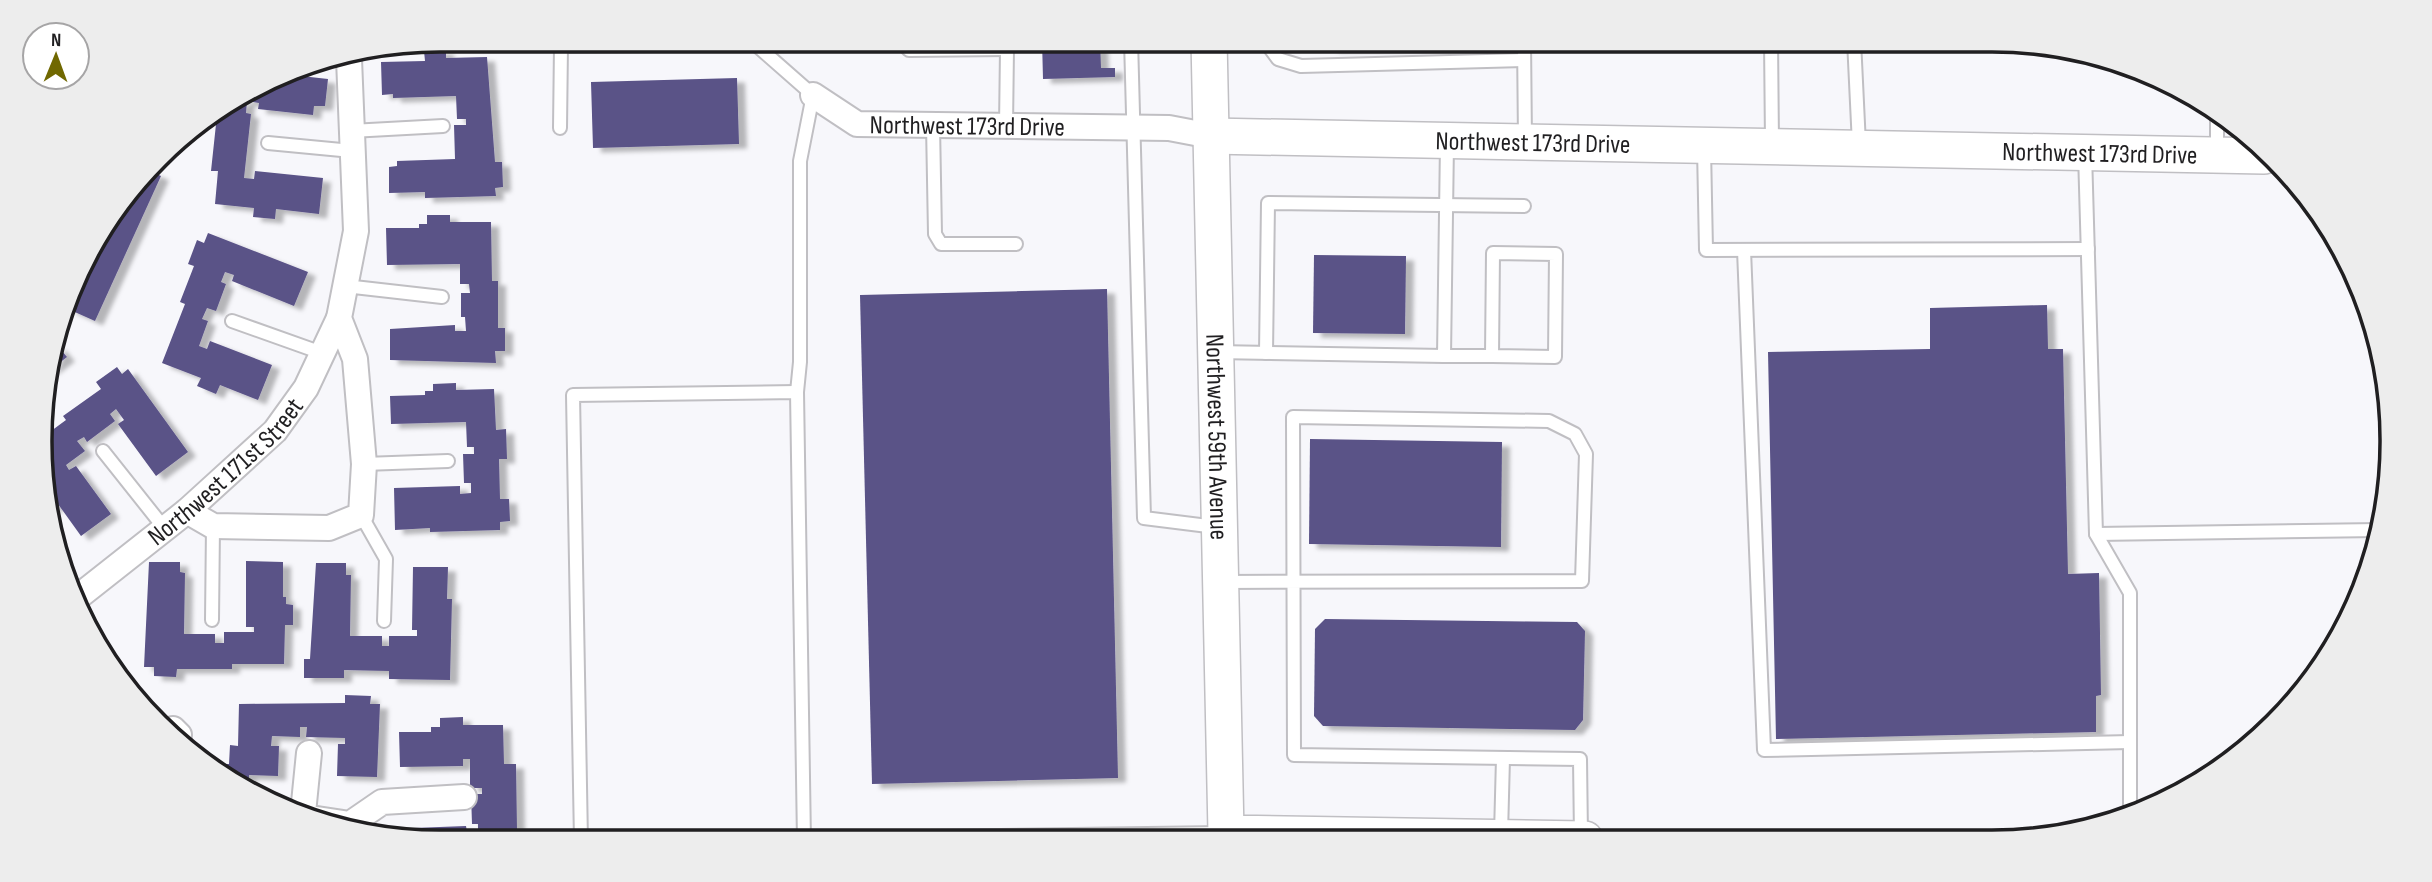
<svg xmlns="http://www.w3.org/2000/svg" width="2432" height="882" font-family="'Sofia Sans Condensed',sans-serif">
  <style>
    .building { fill: #5a5287; filter: url(#shadow) }
    .lines { fill: none; stroke-linecap: round; stroke-linejoin: round }
    .lane-casing { stroke: #c0bfc3; stroke-width: 16 }
    .street-casing { stroke: #c0bfc3; stroke-width: 28 }
    .secondary-casing { stroke: #c0bfc3; stroke-width: 38 }
    .lane { stroke: #fff; stroke-width: 12 }
    .street { stroke: #fff; stroke-width: 24 }
    .secondary { stroke: #fff; stroke-width: 35 }
    .labels { text-anchor: middle; stroke-width: 7; stroke-linejoin: round; paint-order: stroke }
    .street-label { font-size: 26px; fill: #201f21; stroke: #fff }
    .rim { fill: none; stroke: #201f21; stroke-width: 3.5 }
  </style>
  <defs>
    <filter id="shadow"><feDropShadow dx="8" dy="4.5" stdDeviation="2" flood-color="#0004"/></filter>
  </defs>
  <rect width="100%" height="100%" fill="#f7f7fb"/>
  <g class="building">
    <polygon points="1042,40 1100,40 1101,68 1115,68 1115,77 1043,79"/>
    <polygon points="1330,40 1470,40 1470,47 1330,48"/>
    <polygon points="446,50 446,58 487,57 495,162 502,162 503,187 495,188 496,196 425,198 425,192 389,193 389,167 397,166 397,161 455,159 454,125 466,125 466,119 457,119 456,96 393,98 393,94 382,95 381,62 425,61 424,51"/>
    <polygon points="288,71 293,71 292,75 328,79 325,106 314,106 313,115 258,109 259,103 247,101 246,113 251,114 244,178 254,179 255,171 323,178 319,214 276,209 275,219 253,217 254,208 215,204 218,171 211,171 217,115"/>
    <polygon points="737,78 739,144 593,148 591,82"/>
    <polygon points="152,172 161,176 95,321 68,309 82,263"/>
    <polygon points="427,215 450,215 450,222 491,222 492,281 498,281 498,328 505,328 505,351 495,351 496,363 390,360 390,329 455,325 455,331 466,331 465,317 461,317 461,293 470,293 469,284 460,284 460,264 387,265 386,228 419,228 419,224 427,224"/>
    <polygon points="208,233 308,272 294,306 232,281 234,275 225,272 221,282 226,284 216,311 207,308 202,319 208,321 199,346 207,349 210,341 272,365 258,400 220,385 216,394 197,386 201,378 162,363 185,304 180,302 194,266 188,264 197,240 204,243"/>
    <polygon points="1314,255 1406,256 1405,334 1313,333"/>
    <polygon points="1107,289 1118,778 872,784 860,295"/>
    <polygon points="2047,305 2048,349 2063,349 2068,574 2099,573 2101,695 2096,696 2096,732 1776,739 1768,352 1930,349 1930,308"/>
    <polygon points="57,345 67,357 49,371"/>
    <polygon points="117,367 122,374 128,369 188,452 156,476 118,424 124,420 116,409 110,414 115,421 87,442 84,437 77,441 85,451 66,465 69,470 76,466 111,514 81,536 58,504 51,509 47,434 66,420 63,416 101,389 96,382"/>
    <polygon points="456,383 456,390 494,389 496,430 506,429 507,459 499,459 500,499 509,499 510,521 500,522 500,530 430,532 430,528 395,530 394,488 460,486 460,494 471,493 471,483 464,483 463,454 474,454 474,447 467,447 466,422 391,424 390,396 425,395 425,391 433,391 433,384"/>
    <polygon points="1310,439 1502,442 1501,547 1309,544"/>
    <polygon points="246,561 283,562 283,597 286,597 286,604 293,605 293,625 285,625 284,664 232,664 232,669 177,669 176,677 154,676 154,667 144,667 149,562 180,562 180,572 185,573 184,634 215,634 215,643 224,643 224,632 254,632 254,627 246,627"/>
    <polygon points="316,563 346,563 346,575 351,575 350,636 382,636 382,646 389,646 389,636 417,636 417,630 412,630 413,567 448,567 447,599 452,599 450,680 389,679 389,671 344,670 344,678 304,678 304,659 310,659"/>
    <polygon points="1325,619 1577,622 1585,631 1583,720 1575,730 1323,726 1314,716 1315,629"/>
    <polygon points="345,695 371,696 370,704 380,704 377,777 337,776 338,744 345,744 345,738 306,737 307,727 300,727 300,737 272,736 271,746 279,746 278,776 249,775 249,778 222,776 223,764 229,764 230,745 238,746 239,704 345,703"/>
    <polygon points="463,717 463,725 503,725 504,764 516,764 517,830 512,830 511,835 516,835 516,842 441,842 403,837 403,833 413,833 413,828 466,826 467,832 478,832 478,824 472,824 471,794 482,794 482,788 470,788 470,759 463,759 463,766 400,767 399,732 431,732 431,727 440,727 440,718"/>
  </g>
  <g class="lines">
    <g class="lane-casing">
      <g id="lane">
        <polyline points="561,40 561,46 755,44 813,95 800,161 800,362 797,392"/>
        <polyline points="899,40 909,50 1007,49 1007,40"/>
        <polyline points="1131,40 1144,518 1216,527"/>
        <polyline points="1264,40 1278,59 1301,66 1524,60"/>
        <polyline points="1524,40 1525,141"/>
        <polyline points="1771,40 1772,143"/>
        <polyline points="1854,40 1859,145"/>
        <polyline points="2217,114 2217,152"/>
        <polyline points="933,125 935,234 941,244 1016,244"/>
        <polyline points="1006,126 1007,49"/>
        <polyline points="560,128 561,46"/>
        <polyline points="351,131 443,126"/>
        <polyline points="268,143 352,151"/>
        <polyline points="172,146 173,146"/>
        <polyline points="1704,148 1706,250 2088,249"/>
        <polyline points="2085,153 2096,534 2130,593 2130,812"/>
        <polyline points="1744,250 1764,750 2130,742"/>
        <polyline points="345,286 442,297"/>
        <polyline points="232,321 322,353"/>
        <polyline points="1216,352 1444,356 1447,143"/>
        <polyline points="1266,353 1268,203 1524,206"/>
        <polyline points="1444,356 1492,356 1493,253 1556,254 1555,357 1492,356"/>
        <polyline points="103,451 165,529"/>
        <polyline points="364,464 448,461"/>
        <polyline points="361,515 386,559 384,621"/>
        <polyline points="2096,534 2379,530"/>
        <polyline points="1221,582 1582,581 1586,454 1575,434 1549,421 1293,417 1294,755 1580,759 1581,836"/>
        <polyline points="212,620 213,526"/>
        <polyline points="1501,834 1503,758"/>
        <polyline points="581,841 573,395 797,392 804,841"/>
        <polyline points="636,841 1222,833"/>
      </g>
    </g>
    <g class="street-casing">
      <g id="street">
        <path id="s1" d="M 813,95 L 857,124 L 1169,128 L 1211,136"/>
        <polyline points="187,511 213,526 329,528 361,515 364,464 355,359 339,318 356,231 349,59"/>
        <path id="s2" d="M 78,597 L 187,511 L 275,431 L 306,388 L 339,318"/>
        <polyline points="173,729 179,735"/>
        <polyline points="303,813 309,753"/>
        <polyline points="317,819 350,824 382,802 464,797"/>
      </g>
    </g>
    <g class="secondary-casing">
      <g id="secondary">
        <path id="s3" d="M 1209,40 L 1226,833 L 1585,839"/>
        <path id="s4" d="M 1211,136 L 2264,156"/>
      </g>
    </g>
    <use href="#lane" class="lane"/>
    <use href="#street" class="street"/>
    <use href="#secondary" class="secondary"/>
  </g>
  <g class="labels">
    <g class="street-label">
      <text dy="9" stroke="none"><textPath href="#s1" startOffset="163">Northwest 173rd Drive</textPath></text>
      <text dy="9" stroke="none"><textPath href="#s4" startOffset="322">Northwest 173rd Drive</textPath></text>
      <text dy="9" stroke="none"><textPath href="#s4" startOffset="889">Northwest 173rd Drive</textPath></text>
      <text dy="9" stroke="none"><textPath href="#s3" startOffset="397">Northwest 59th Avenue</textPath></text>
      <text dy="9" stroke="none"><textPath href="#s2" startOffset="194">Northwest 171st Street</textPath></text>
    </g>
  </g>
  <path d="M0 0H2432V882H0ZM440 52H1992A388 388 0 0 1 2380 440V442A388 388 0 0 1 1992 830H440A388 388 0 0 1 52 442V440A388 388 0 0 1 440 52Z" fill="#ededed" fill-rule="evenodd"/>
  <path class="rim" d="M440 52H1992A388 388 0 0 1 2380 440V442A388 388 0 0 1 1992 830H440A388 388 0 0 1 52 442V440A388 388 0 0 1 440 52Z"/>
  <g transform="translate(56 56) rotate(1)"><circle r="33" fill="#ffffff" stroke="#a6a5a6" stroke-width="2"/>
  <path d="M0-5L12 26L0 18L-12 26Z" fill="#706800"/>
  <text y="-10" font-size="19" font-weight="bold" text-anchor="middle" fill="#201f21">N</text>
  </g>
</svg>
